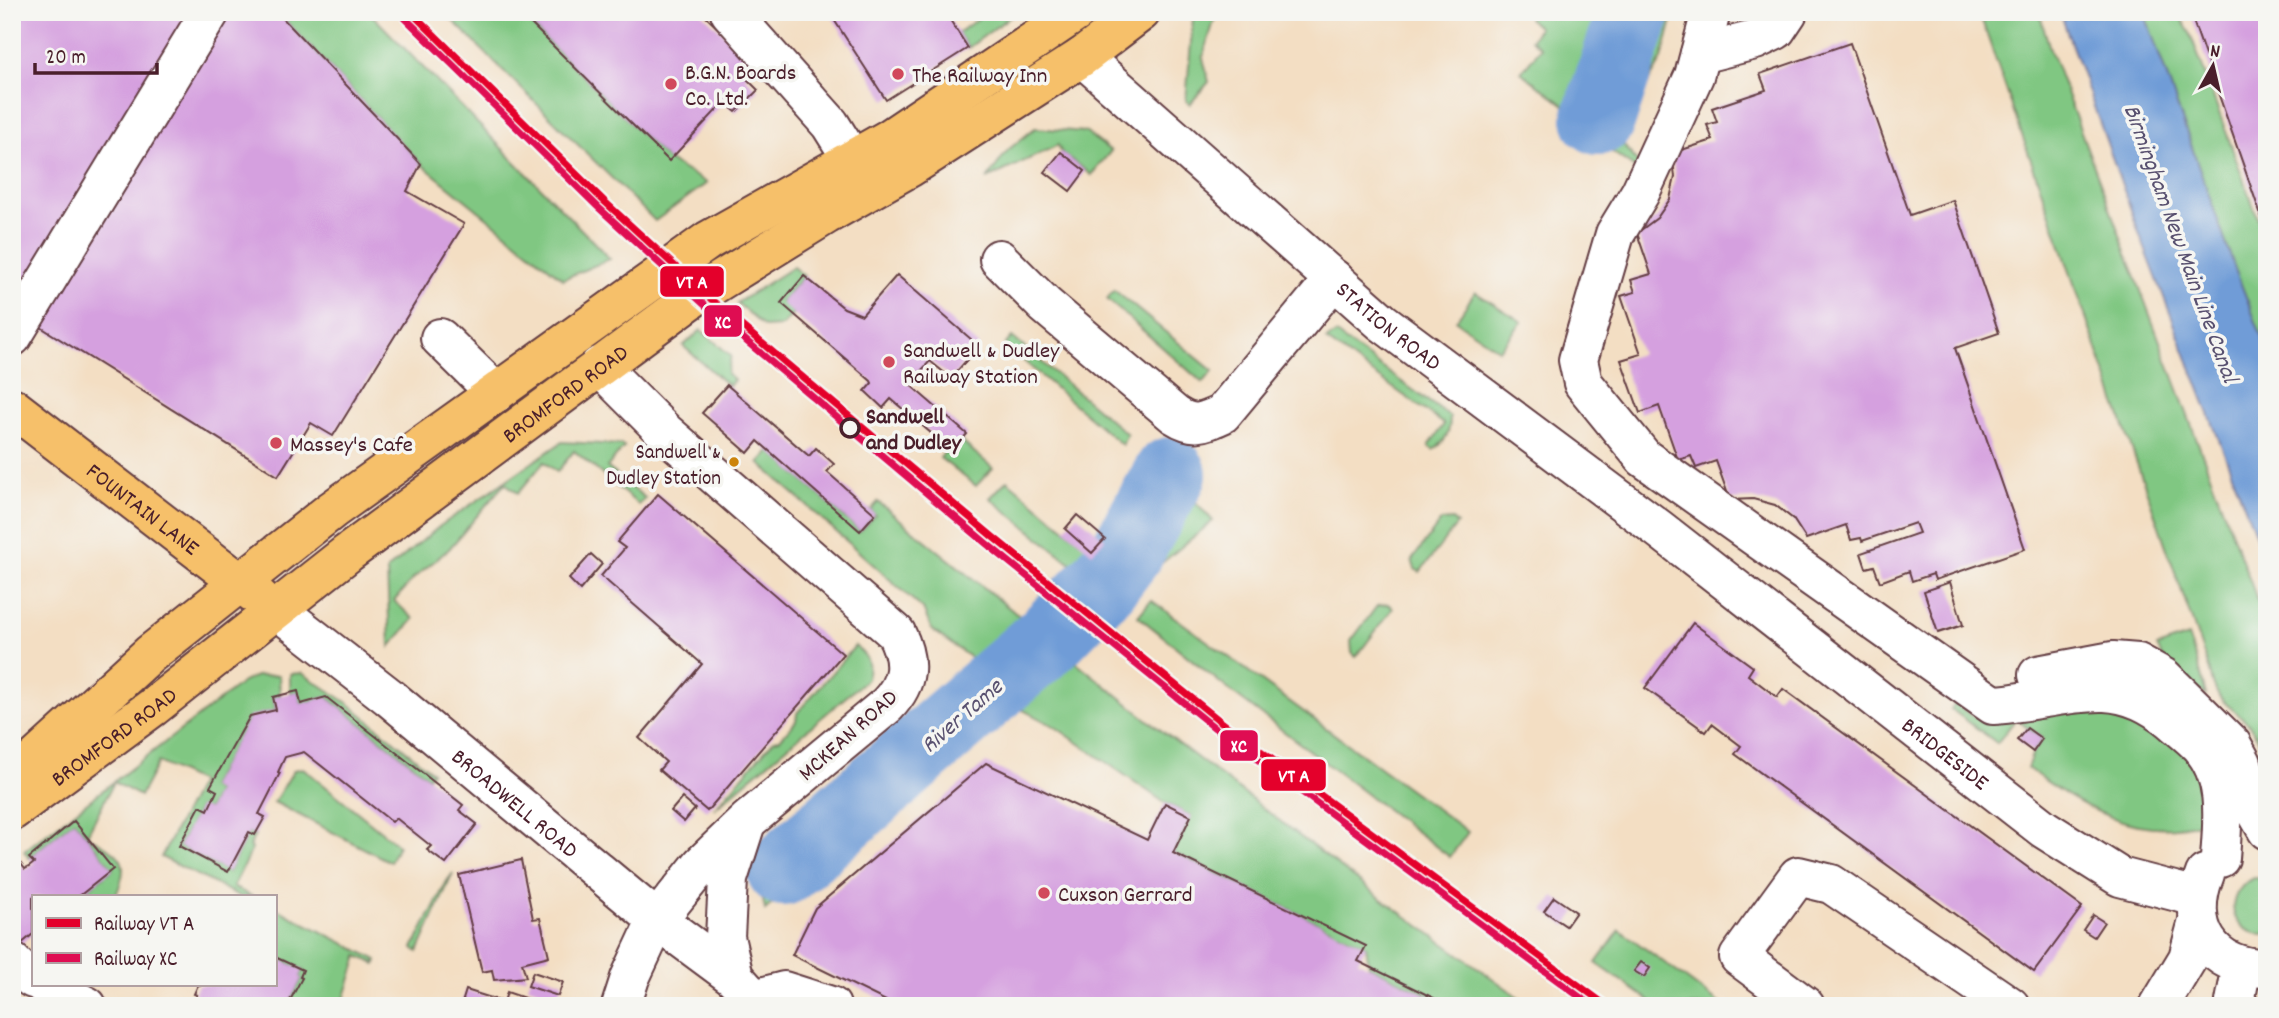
<svg xmlns="http://www.w3.org/2000/svg" width="2279" height="1018" font-family="Dekko,sans-serif">
  <style>
    .green { fill: #80c782; stroke: #657356; stroke-width: 2 }
    .water { fill: #6f9cd7; stroke: #5c5e81; stroke-width: 2 }
    .lines { fill: none; stroke-linecap: round; stroke-linejoin: round }
    .river { stroke: #6f9cd7; stroke-width: 74 }
    .building { fill: #d5a0df }
    .minor-casing { stroke: #633c42; stroke-width: 42 }
    .major-casing { stroke: #633c42; stroke-width: 42 }
    .minor { stroke: #fff; stroke-width: 38 }
    .major { stroke: #f6c06b; stroke-width: 38 }
    .rail-1-casing { stroke: #f6f6f2; stroke-width: 12 }
    .rail-2-casing { stroke: #f6f6f2; stroke-width: 12 }
    .rail-1 { stroke: #e4002b; stroke-width: 7 }
    .rail-2 { stroke: #df0d52; stroke-width: 7 }
    .poi-dot { fill: #d1495b; stroke: #f6f6f2; stroke-width: 2.5 }
    .stop-dot { fill: #f6f6f2; stroke: #4a1f2b; stroke-width: 3.5 }
    .bus-dot { fill: #cc840b; stroke: #f6f6f2; stroke-width: 2.5 }
    .labels { text-anchor: middle; stroke-width: 7; stroke-linejoin: round; paint-order: stroke }
    .bus-label { font-size: 21px; fill: #4a1f2b; stroke: #f6f6f2; text-anchor: end }
    .poi-label { font-size: 23px; fill: #4a1f2b; stroke: #f6f6f2; text-anchor: start }
    .street-label { font-size: 23px; fill: #4a1f2b; stroke: #f6f6f2 }
    .stop-label { font-size: 23px; font-weight: bold; fill: #4a1f2b; stroke: #f6f6f2; text-anchor: start }
    .water-label { font-size: 24px; font-style: italic; fill: #595170; stroke: #f6f6f2 }
    .line-badge { stroke: #f6f6f2; stroke-width: 2.5 }
    .badge-label { font-size: 19px; text-anchor: middle; font-weight: bold; fill: #fff }
  </style>
  <rect width="100%" height="100%" fill="#f6f6f2"/>
  <filter id="ink" filterUnits="userSpaceOnUse"><feTurbulence type="fractalNoise" baseFrequency=".0143" numOctaves="2"/><feDisplacementMap in="SourceGraphic" scale="14" xChannelSelector="R" yChannelSelector="G"/><feConvolveMatrix kernelMatrix="1 2 1 2 8 2 1 2 1" color-interpolation-filters="sRGB"/></filter>
  <filter id="wash" filterUnits="userSpaceOnUse"><feTurbulence type="fractalNoise" baseFrequency=".00686" numOctaves="4" result="noise"/><feDisplacementMap in="SourceGraphic" scale="28" xChannelSelector="R" yChannelSelector="G"/><feGaussianBlur stdDeviation="1.57" result="paint"/><feColorMatrix in="noise" values="0 0 0 0 0 0 0 0 0 0 0 0 0 0 0 0 0 1.4 0 .05"/><feComposite in="paint" operator="in"/></filter>
  <g filter="url(#wash)">
    <rect width="100%" height="100%" fill="#f3dec3"/>
    <g class="green">
      <polygon points="277,12 369,12 610,259 563,279 421,164"/>
      <polygon points="444,12 519,12 669,161 707,183 655,221"/>
      <polygon points="987,12 1016,12 968,48 958,33"/>
      <polygon points="1199,12 1224,12 1214,21 1203,58 1209,82 1190,104 1186,101 1193,18"/>
      <polygon points="1532,12 1674,12 1662,59 1617,137 1641,166 1638,170 1611,151 1616,145 1521,72 1541,48 1531,39 1539,28 1528,18"/>
      <path d="M 1979,12 L 2039,12 L 2051,52 L 2267,626 L 2267,760 C 2262,748 2258,735 2249,725 C 2229,702 2217,706 2210,672 Z"/>
      <polygon points="2144,12 2177,12 2190,33 2267,244 2267,350 2235,269"/>
      <polygon points="1035,128 1085,132 1111,151 1091,175 1061,152 1058,145 987,179 1008,150"/>
      <polygon points="793,267 804,276 781,302 794,313 782,326 764,327 737,303"/>
      <polygon points="1114,290 1213,371 1203,383 1107,299"/>
      <polygon points="1475,292 1522,322 1499,350 1456,321"/>
      <polygon points="701,330 731,356 727,374 734,380 729,386 683,346"/>
      <path d="M 1336,334 L 1450,417 C 1450,433 1446,442 1433,450 L 1429,446 L 1444,424 L 1326,340 Z"/>
      <polygon points="1012,337 1127,434 1122,445 1005,345"/>
      <polygon points="961,441 993,468 976,486 940,458 948,448 952,451"/>
      <polygon points="562,442 622,445 624,447 607,467 645,498 639,505 574,451 557,472 544,462 518,493 505,483 449,549 414,578 394,601 414,619 390,647 387,570 440,526"/>
      <polygon points="770,451 860,531 875,515 871,510 878,502 1153,724 1378,896 1531,1006 1450,1006 1369,966 1366,946 1173,853 1191,816 1165,803 1054,726 1021,709 982,666 932,630 923,609 759,463"/>
      <polygon points="1162,465 1213,521 1117,600 990,498 1007,480 1101,559 1107,553"/>
      <polygon points="1452,520 1457,524 1420,572 1415,569 1412,560 1441,521"/>
      <polygon points="1151,600 1468,832 1450,857 1234,694 1138,616"/>
      <polygon points="1388,604 1393,608 1356,657 1352,653 1351,641 1377,606"/>
      <polygon points="2188,636 2200,671 2206,695 2169,671 2157,647"/>
      <path d="M 855,646 C 868,657 871,663 867,679 L 714,809 L 774,740 L 780,739 L 796,721 L 797,713 Z"/>
      <polygon points="302,673 349,704 432,772 428,777 327,697 301,704 298,692 290,693 290,674"/>
      <path d="M 279,675 L 280,696 L 273,698 L 276,710 L 250,717 L 210,787 L 217,791 L 208,810 L 200,807 L 179,846 L 228,872 L 249,832 L 255,835 L 249,847 L 252,849 L 233,887 L 253,897 L 241,897 L 161,857 L 200,782 L 158,762 L 140,796 L 114,782 L 87,835 C 118,855 134,856 115,897 L 78,897 L 113,869 L 74,821 L 29,858 L 24,851 L 243,682 L 256,676 Z"/>
      <path d="M 957,688 L 984,721 L 765,910 C 760,884 755,874 771,852 Z"/>
      <path d="M 1955,704 L 1973,716 L 1984,717 L 2075,704 L 2126,710 L 2198,756 L 2209,808 L 2202,822 C 2135,842 2079,805 2027,768 L 2033,752 L 2042,739 L 2016,719 L 1997,743 L 1951,709 Z"/>
      <polygon points="303,768 398,845 390,862 274,802 294,770"/>
      <polygon points="453,873 418,952 413,948 447,881"/>
      <path d="M 2254,878 L 2267,879 L 2267,934 C 2229,936 2221,894 2254,878 Z"/>
      <polygon points="275,908 377,960 376,964 358,956 342,1006 287,1006 302,979 300,977 303,970 275,957"/>
      <polygon points="1620,930 1723,1006 1657,1006 1596,963"/>
    </g>
    <polygon class="water" points="2060,12 2144,12 2235,269 2267,350 2267,564 2141,238"/>
    <g class="lines">
      <g class="river">
        <polyline points="1599,118 1634,12"/>
        <polyline points="783,869 1047,640 1103,583 1127,551 1170,474"/>
      </g>
    </g>
    <g id="blocks">
      <g class="building">
        <polygon points="12,12 277,12 421,164 407,191 464,224 333,436 311,423 278,476 12,309"/>
        <polygon points="519,12 701,12 757,66 745,77 758,90 736,112 724,102 669,161"/>
        <polygon points="829,12 945,12 968,48 886,100"/>
        <polygon points="2190,12 2267,12 2267,230 2266,230"/>
        <polygon points="1850,43 1910,215 1953,200 1999,333 1955,348 2025,549 1935,580 1933,574 1912,581 1909,571 1880,582 1874,566 1866,568 1861,553 1919,533 1915,523 1862,541 1861,538 1851,540 1846,525 1806,539 1793,519 1775,505 1753,499 1730,500 1716,461 1696,468 1691,456 1678,460 1659,406 1640,413 1621,360 1641,354 1621,296 1635,292 1631,280 1651,274 1637,233 1657,218 1670,199 1675,177 1672,153 1713,140 1707,125 1717,122 1712,108 1766,90 1760,74"/>
        <polygon points="1061,152 1085,171 1070,191 1045,172"/>
        <polygon points="897,275 979,346 951,378 930,361 909,384 967,434 952,451 891,399 883,408 865,391 872,383 871,381 781,303 804,276 844,308 862,315"/>
        <polygon points="727,385 809,456 816,448 834,464 827,472 875,514 860,531 758,441 748,453 702,413"/>
        <polygon points="658,494 843,654 707,811 659,770 666,762 639,738 702,664 601,576 625,548 617,542"/>
        <polygon points="1077,515 1105,539 1092,553 1065,529"/>
        <polygon points="591,554 602,564 580,590 569,579"/>
        <polygon points="1950,582 1963,625 1938,633 1924,591"/>
        <polygon points="1693,623 1753,667 1748,675 1777,697 1783,689 2082,907 2034,972 1735,754 1741,746 1712,724 1706,732 1645,688"/>
        <polygon points="298,691 301,704 326,697 463,805 459,810 477,824 446,864 427,850 431,846 396,818 392,822 304,752 285,757 278,772 280,773 259,814 265,817 255,835 249,832 228,872 179,846 200,806 208,810 217,791 210,787 250,716 276,710 273,697"/>
        <polygon points="2027,728 2042,739 2033,752 2017,740"/>
        <polygon points="986,763 1147,840 1165,803 1191,816 1173,853 1366,946 1358,961 1450,1006 896,1006 792,955 815,908"/>
        <polygon points="682,798 695,809 684,822 671,811"/>
        <polygon points="74,821 113,869 78,897 33,897 33,934 21,944 12,933 12,871 21,864 25,869 29,867 34,863 29,858"/>
        <polygon points="521,860 533,919 540,918 549,956 522,963 526,977 494,980 492,970 482,972 459,875"/>
        <polygon points="1554,897 1576,912 1566,926 1544,911"/>
        <polygon points="2093,915 2104,922 2094,937 2083,930"/>
        <polygon points="275,957 303,970 300,977 302,978 287,1006 192,1006 197,995 194,994 198,985 275,985"/>
        <polygon points="1641,962 1650,968 1644,977 1634,971"/>
        <polygon points="533,972 563,982 558,996 528,986"/>
        <polygon points="466,990 504,1002 507,992 548,1006 461,1006"/>
      </g>
    </g>
  </g>
  <g filter="url(#ink)">
    <use href="#blocks" fill-opacity="0" stroke="#633c42" stroke-width="2"/>
    <g class="lines">
      <g class="minor-casing">
        <g id="minor">
          <polyline points="730,12 830,124 870,188"/>
          <path d="M 1711,12 L 1694,76 L 1640,193 L 1615,234 L 1578,360 L 1583,383 L 1644,458 L 1993,705 C 2030,703 2067,691 2104,692 C 2129,693 2153,705 2172,721 C 2181,729 2192,737 2200,746 C 2228,776 2223,820 2220,858"/>
          <polyline points="1700,54 1755,40 1776,30 1788,12"/>
          <path id="s1" d="M 1082,57 L 1382,322 L 1659,529 L 2044,829 L 2120,877 L 2197,897"/>
          <path d="M 999,259 L 1045,305 L 1175,415 C 1194,427 1202,423 1222,414 L 1334,279"/>
          <polyline points="12,337 210,12"/>
          <polyline points="440,338 496,393"/>
          <path d="M 599,366 L 665,432 L 896,633 C 910,661 909,682 887,705 L 747,821 L 702,864 L 657,920 L 630,978 L 621,1006"/>
          <path id="s2" d="M 276,609 L 389,697 L 657,920 L 734,977 L 754,999 L 756,1006"/>
          <polyline points="2038,675 2113,661 2138,663 2163,677 2232,745 2242,763 2256,811 2267,830"/>
          <path d="M 2205,874 C 2184,925 2210,969 2267,968"/>
          <polyline points="12,962 19,969 33,979"/>
          <polyline points="734,977 725,937 728,879 745,826"/>
          <polyline points="44,985 87,1006"/>
          <polyline points="754,999 784,991 831,1006"/>
          <polyline points="1805,1006 1739,957 1798,876 1831,884 2010,1006"/>
          <polyline points="2159,1006 2188,958 2198,921"/>
          <polyline points="2240,1006 2235,1002 2242,966"/>
        </g>
      </g>
      <g class="major-casing">
        <g id="major">
          <path id="s3" d="M 12,407 L 260,598"/>
          <polyline points="12,780 150,654 332,510 709,240 890,138 1077,12"/>
          <path id="s4" d="M 12,811 L 153,707 L 348,553 L 697,295 L 826,215 L 909,168 L 1082,57 L 1141,12"/>
        </g>
      </g>
      <use href="#minor" class="minor"/>
      <use href="#major" class="major"/>
      <g class="rail-1-casing">
        <polyline id="rail-1" points="411,12 605,202 725,312 993,537 1220,721 1607,1006"/>
      </g>
      <g class="rail-2-casing">
        <polyline id="rail-2" points="405,18 599,208 719,318 987,544 1215,728 1592,1006"/>
      </g>
      <use href="#rail-1" class="rail-1"/>
      <use href="#rail-2" class="rail-2"/>
    </g>
  </g>
  <g class="poi-dot">
    <circle cx="898" cy="74" r="7"/>
    <circle cx="671" cy="84" r="7"/>
    <circle cx="889" cy="362" r="7"/>
    <circle cx="276" cy="443" r="7"/>
    <circle cx="1044" cy="893" r="7"/>
  </g>
  <circle class="stop-dot" cx="850" cy="428" r="9"/>
  <circle class="bus-dot" cx="734" cy="462" r="6"/>
  <g class="labels">
    <g class="bus-label">
      <text x="721" y="458">Sandwell &amp;<tspan x="721" dy="26">Dudley Station</tspan></text>
    </g>
    <g class="poi-label">
      <text x="685" y="79">B.G.N. Boards<tspan x="685" dy="26">Co. Ltd.</tspan></text>
      <text x="912" y="82">The Railway Inn</text>
      <text x="903" y="357">Sandwell &amp; Dudley<tspan x="903" dy="26">Railway Station</tspan></text>
      <text x="290" y="451">Massey's Cafe</text>
      <text x="1058" y="901">Cuxson Gerrard</text>
    </g>
    <g class="street-label">
      <text dy="8" stroke="none"><textPath href="#s1" startOffset="408">STATION ROAD</textPath></text>
      <text dy="8" stroke="none"><textPath href="#s4" startOffset="693">BROMFORD ROAD</textPath></text>
      <text dy="8" stroke="none"><textPath href="#s3" startOffset="166">FOUNTAIN LANE</textPath></text>
      <text transform="translate(847 734) rotate(-42)" y="8">MCKEAN ROAD</text>
      <text dy="8" stroke="none"><textPath href="#s4" startOffset="126">BROMFORD ROAD</textPath></text>
      <text dy="8" stroke="none"><textPath href="#s1" startOffset="1110">BRIDGESIDE</textPath></text>
      <text dy="8" stroke="none"><textPath href="#s2" startOffset="308">BROADWELL ROAD</textPath></text>
    </g>
    <g class="stop-label">
      <text x="866" y="423">Sandwell<tspan x="866" dy="26">and Dudley</tspan></text>
    </g>
    <g class="water-label">
      <text transform="translate(2182 243) rotate(70)" y="8">Birmingham New Main Line Canal</text>
      <text transform="translate(961 715) rotate(-41)" y="8">River Tame</text>
    </g>
  </g>
  <g class="line-badge">
    <rect x="659" y="265" width="66" height="33" rx="7" fill="#e4002b"/>
    <rect x="703" y="304" width="40" height="34" rx="7" fill="#df0d52"/>
    <rect x="1219" y="729" width="40" height="33" rx="7" fill="#df0d52"/>
    <rect x="1260" y="758" width="67" height="34" rx="7" fill="#e4002b"/>
  </g>
  <g class="badge-label">
    <text x="692" y="288">VT A</text>
    <text x="723" y="328">XC</text>
    <text x="1239" y="752">XC</text>
    <text x="1294" y="782">VT A</text>
  </g>
  <rect width="2279" height="1018" fill="none" stroke="#f6f6f2" stroke-width="42"/>
  <rect x="32" y="895" width="245" height="91" fill="#f6f6f2" stroke="#b1a0a2" stroke-width="2"/>
  <rect x="46" y="918" width="35" height="10" fill="#e4002b" stroke="#b1a0a2" stroke-width="2"/>
  <text x="94" y="930" font-size="21" fill="#4a1f2b">Railway VT A</text>
  <rect x="46" y="953" width="35" height="10" fill="#df0d52" stroke="#b1a0a2" stroke-width="2"/>
  <text x="94" y="965" font-size="21" fill="#4a1f2b">Railway XC</text>
  <g transform="translate(2213 66) rotate(8)" stroke="#f6f6f2" stroke-width="5" paint-order="stroke">
  <path d="M0-5L12 26L0 18L-12 26Z" fill="#4a1f2b"/>
  <text y="-10" font-size="19" font-weight="bold" text-anchor="middle" fill="#4a1f2b">N</text>
  </g>
  <path d="M35 63v10h122v-10" fill="none" stroke="#4a1f2b" stroke-width="3.5"/>
  <text x="46" y="63" font-size="21" fill="#4a1f2b" stroke="#f6f6f2" stroke-width="5" paint-order="stroke">20 m</text>
</svg>
